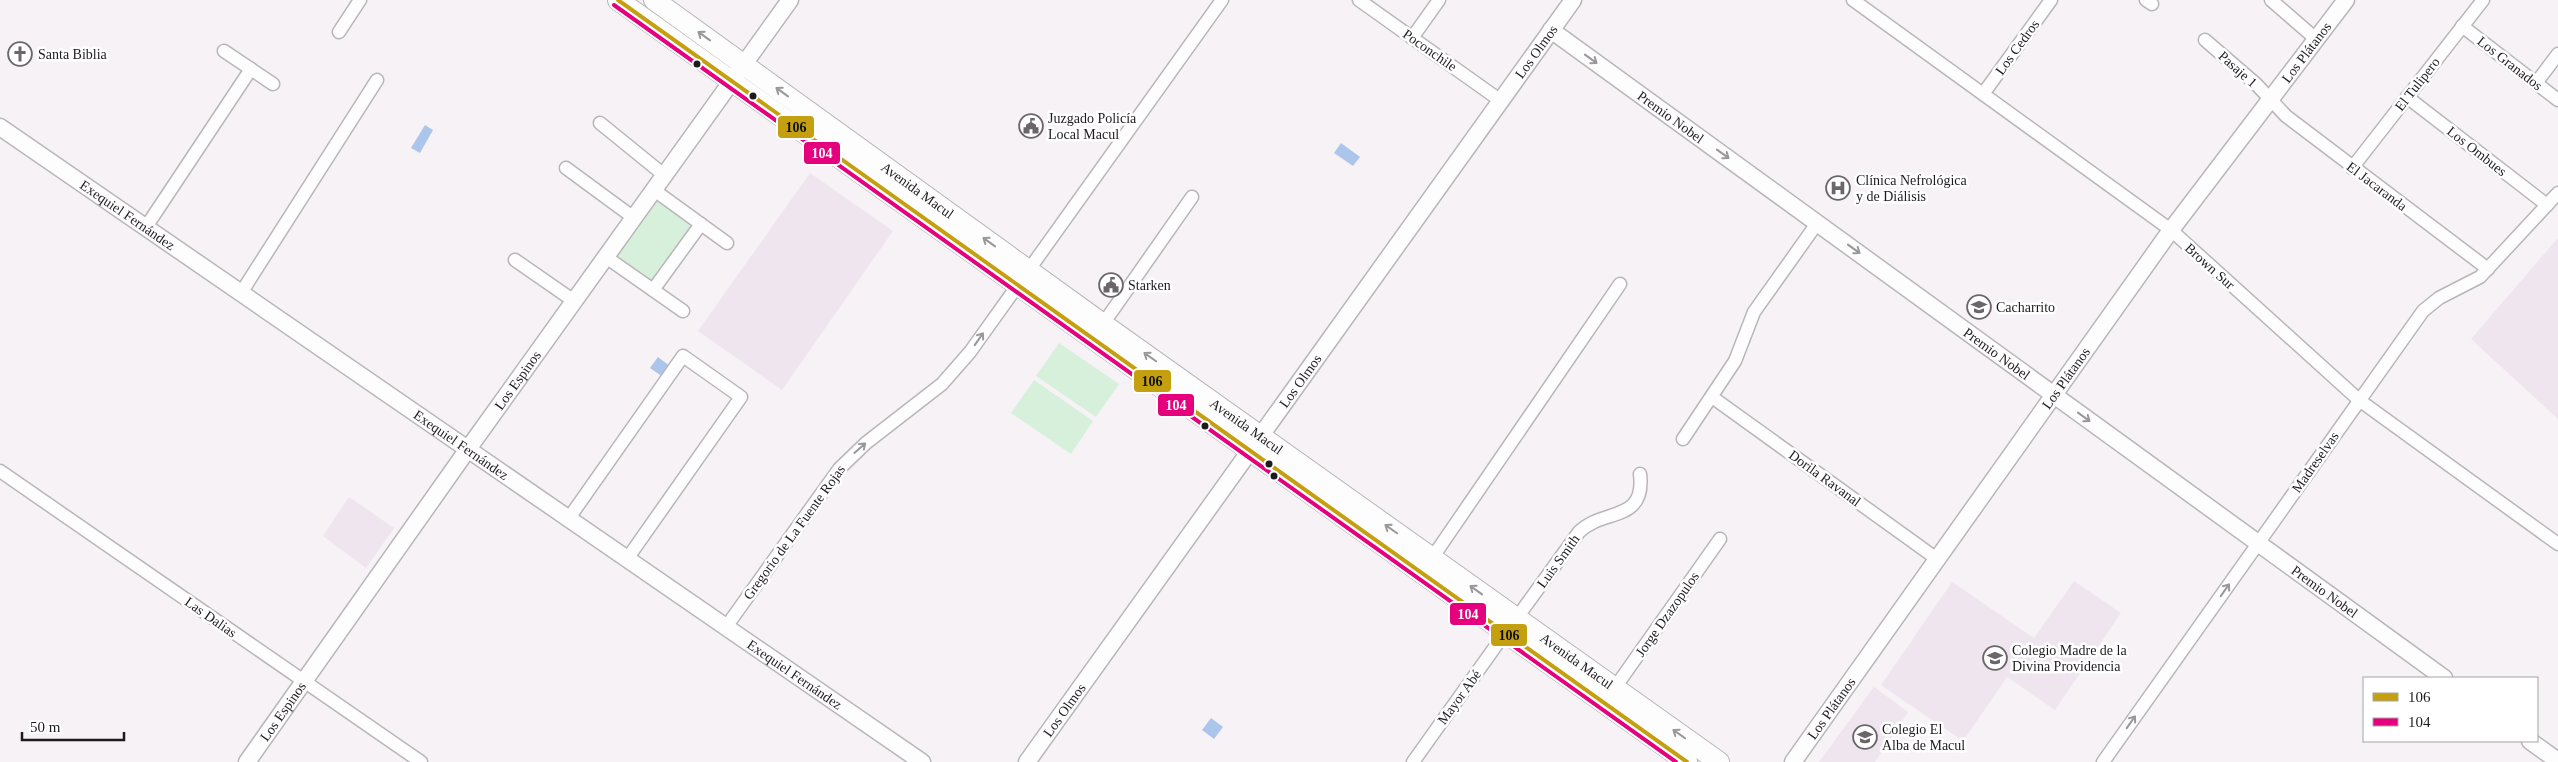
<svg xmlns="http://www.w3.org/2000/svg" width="2558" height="762" font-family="'Times New Roman',serif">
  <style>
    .built { fill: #efe5ef }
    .green { fill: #d7f0dc }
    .water { fill: #acc5eb }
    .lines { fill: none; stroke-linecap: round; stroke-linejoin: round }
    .minor-casing { stroke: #b9b6b9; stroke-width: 15 }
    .tertiary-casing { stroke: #b9b6b9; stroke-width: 19 }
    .primary-casing { stroke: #b9b6b9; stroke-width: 22 }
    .minor { stroke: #fefdfe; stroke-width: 12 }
    .tertiary { stroke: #fefdfe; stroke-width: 16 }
    .primary { stroke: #fefdfe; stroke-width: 20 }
    .bus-1-casing { stroke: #fff; stroke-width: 8 }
    .bus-2-casing { stroke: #fff; stroke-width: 8 }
    .bus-1 { stroke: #c4a011; stroke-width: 4 }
    .bus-2 { stroke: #e5007d; stroke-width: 4 }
    .oneway { stroke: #999799 }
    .bus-dot { fill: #1e1b1e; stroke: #fff; stroke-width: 2 }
    .labels { text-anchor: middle; stroke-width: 5; stroke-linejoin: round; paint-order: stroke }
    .street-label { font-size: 14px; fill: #1e1b1e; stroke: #fff }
    .poi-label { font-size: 14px; fill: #1e1b1e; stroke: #fff; text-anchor: start }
    .line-badge { stroke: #fff; stroke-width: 2 }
    .badge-label { font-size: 14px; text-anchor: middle; font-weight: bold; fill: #fff }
    .pale-badge-label { font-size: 14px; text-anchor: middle; font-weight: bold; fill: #111 }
  </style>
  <rect width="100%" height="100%" fill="#f6f2f6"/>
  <g class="built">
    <polygon points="810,173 893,231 782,390 698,331"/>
    <polygon points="2558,238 2558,419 2471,339"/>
    <polygon points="349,497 394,528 366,568 323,536"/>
    <polygon points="2074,581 2121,613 2055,710 2007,677 1963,741 1881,685 1952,582 2034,638"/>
    <polygon points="1874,687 1908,712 1875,762 1819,762"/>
  </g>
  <g class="green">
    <polygon points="654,190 701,224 653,290 606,257"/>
    <polygon points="1059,343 1119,384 1096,417 1036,376"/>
    <polygon points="1034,380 1093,421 1071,454 1011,413"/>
  </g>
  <g class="water">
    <polygon points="425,125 433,130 420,153 411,148"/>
    <polygon points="1341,143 1360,157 1353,166 1334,153"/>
    <polygon points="658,357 671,367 663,377 650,368"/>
    <polygon points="1211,718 1223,727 1214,739 1202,730"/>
  </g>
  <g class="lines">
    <g class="minor-casing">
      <g id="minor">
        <polyline points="1359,0 1501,101"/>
        <polyline points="1853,0 2171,230 2359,400 2558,544"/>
        <polyline points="2146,0 2152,4"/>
        <polyline points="2271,0 2316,39"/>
        <polyline points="2462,26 2558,100"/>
        <polyline points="339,32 360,0"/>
        <polyline points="1412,38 1439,0"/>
        <polyline points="2205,40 2256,84 2286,116 2488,269"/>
        <polyline points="224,51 273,84"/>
        <polyline points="2536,83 2558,54"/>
        <polyline points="1983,94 2051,0"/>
        <polyline points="2407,97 2547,205"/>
        <polyline points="600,123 664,175"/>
        <polyline points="566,168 634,218"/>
        <polyline points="2352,168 2483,0"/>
        <polyline points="654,190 727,243"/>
        <polyline points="146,227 251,69"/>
        <polyline points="606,257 683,311"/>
        <polyline points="515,260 574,301"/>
        <polyline points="653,290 701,224"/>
        <polyline points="241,293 377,80"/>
        <polyline points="1103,324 1192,197"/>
        <polyline points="1712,397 1937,559"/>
        <polyline points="1683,439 1735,361 1754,312 1818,222"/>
        <polyline points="0,471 421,762"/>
        <polyline points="569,518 683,356 741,397 627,559"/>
        <polyline points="1428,564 1620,284"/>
        <path d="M 1516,619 L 1579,532 C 1603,508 1646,523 1640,474"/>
        <polyline points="726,627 839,469 866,443 942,384 970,352 1222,0"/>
        <polyline points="1614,689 1720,539"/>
        <polyline points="1413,762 1505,633"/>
        <polyline points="2103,762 2423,311 2439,298 2480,277 2558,193"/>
      </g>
    </g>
    <g class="tertiary-casing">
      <g id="tertiary">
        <path id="s1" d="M 1551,30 L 2444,678"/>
        <path id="s2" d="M 0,127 L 922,762"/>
        <polyline points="2530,741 2558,761"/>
        <path id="s3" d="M 247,762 L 468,449 L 790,0"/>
        <path id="s4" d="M 1027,762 L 1573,0"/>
        <path id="s5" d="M 1793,762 L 2171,230 L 2346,0"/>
      </g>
    </g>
    <g class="primary-casing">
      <g id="primary">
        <polyline points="618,0 1687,762"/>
        <path id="s6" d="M 654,0 L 1103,324 L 1719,762"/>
      </g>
    </g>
    <use href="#minor" class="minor"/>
    <use href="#tertiary" class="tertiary"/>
    <use href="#primary" class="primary"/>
    <g class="bus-1-casing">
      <polyline id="bus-1" points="618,0 1687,762"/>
    </g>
    <g class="bus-2-casing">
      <polyline id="bus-2" points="614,5 1676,762"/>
    </g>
    <use href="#bus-1" class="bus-1"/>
    <use href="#bus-2" class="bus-2"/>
  </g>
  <defs><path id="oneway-shaft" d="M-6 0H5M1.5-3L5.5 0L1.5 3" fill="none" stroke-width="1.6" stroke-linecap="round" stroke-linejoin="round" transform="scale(1.25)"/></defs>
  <g class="oneway">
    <use href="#oneway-shaft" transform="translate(704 36) rotate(-144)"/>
    <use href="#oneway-shaft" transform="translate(1591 59) rotate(36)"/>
    <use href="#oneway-shaft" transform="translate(782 92) rotate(-144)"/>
    <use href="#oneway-shaft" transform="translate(1723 154) rotate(36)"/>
    <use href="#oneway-shaft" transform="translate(989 242) rotate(-144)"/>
    <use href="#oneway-shaft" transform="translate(1854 249) rotate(36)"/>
    <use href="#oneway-shaft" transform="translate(979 339) rotate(-55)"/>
    <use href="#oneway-shaft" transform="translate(1150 357) rotate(-145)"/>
    <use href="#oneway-shaft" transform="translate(2084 417) rotate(36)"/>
    <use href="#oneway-shaft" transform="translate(860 448) rotate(-41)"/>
    <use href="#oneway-shaft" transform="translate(1391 529) rotate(-145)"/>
    <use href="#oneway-shaft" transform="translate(1476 590) rotate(-144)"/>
    <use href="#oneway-shaft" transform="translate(2225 590) rotate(-55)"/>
    <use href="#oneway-shaft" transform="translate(2131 722) rotate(-55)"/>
    <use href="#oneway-shaft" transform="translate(1679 734) rotate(-145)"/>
  </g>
  <defs>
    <g id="church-ring" transform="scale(1.25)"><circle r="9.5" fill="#fff" stroke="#6a666a" stroke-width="1.5"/><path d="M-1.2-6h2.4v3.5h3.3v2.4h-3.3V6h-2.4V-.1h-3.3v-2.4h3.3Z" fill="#6a666a"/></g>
    <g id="civic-ring" transform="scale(1.25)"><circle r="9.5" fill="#fff" stroke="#6a666a" stroke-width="1.5"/><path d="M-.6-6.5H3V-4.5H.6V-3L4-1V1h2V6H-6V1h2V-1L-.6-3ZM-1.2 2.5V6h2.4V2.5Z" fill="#6a666a"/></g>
    <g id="hospital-ring" transform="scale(1.25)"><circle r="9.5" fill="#fff" stroke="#6a666a" stroke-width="1.5"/><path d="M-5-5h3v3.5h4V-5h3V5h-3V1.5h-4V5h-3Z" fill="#6a666a"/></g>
    <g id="school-ring" transform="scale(1.25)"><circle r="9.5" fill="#fff" stroke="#6a666a" stroke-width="1.5"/><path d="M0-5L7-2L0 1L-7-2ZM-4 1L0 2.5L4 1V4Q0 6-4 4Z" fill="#6a666a"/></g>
  </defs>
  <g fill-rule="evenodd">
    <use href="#church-ring" x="20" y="54"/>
    <use href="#civic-ring" x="1031" y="126"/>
    <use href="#hospital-ring" x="1838" y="188"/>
    <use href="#civic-ring" x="1111" y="285"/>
    <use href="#school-ring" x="1979" y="307"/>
    <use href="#school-ring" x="1995" y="658"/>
    <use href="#school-ring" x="1865" y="737"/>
  </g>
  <g class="bus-dot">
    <circle cx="697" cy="64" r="4.5"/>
    <circle cx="753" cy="96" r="4.5"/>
    <circle cx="1205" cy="426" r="4.5"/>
    <circle cx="1269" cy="464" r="4.5"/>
    <circle cx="1274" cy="476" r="4.5"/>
  </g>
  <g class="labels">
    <g class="street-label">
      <text transform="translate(2017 47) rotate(-54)" y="5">Los Cedros</text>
      <text transform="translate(1430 50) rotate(35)" y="5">Poconchile</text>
      <text dy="5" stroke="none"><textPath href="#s4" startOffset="874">Los Olmos</textPath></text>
      <text dy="5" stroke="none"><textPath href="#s5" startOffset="876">Los Plátanos</textPath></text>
      <text transform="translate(2510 63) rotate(38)" y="5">Los Granados</text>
      <text transform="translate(2238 69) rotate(42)" y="5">Pasaje 1</text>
      <text transform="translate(2417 84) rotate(-52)" y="5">El Tulipero</text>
      <text dy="5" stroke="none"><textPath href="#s1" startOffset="148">Premio Nobel</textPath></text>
      <text transform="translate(2477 151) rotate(38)" y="5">Los Ombues</text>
      <text transform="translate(2377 186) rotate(37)" y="5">El Jacaranda</text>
      <text dy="5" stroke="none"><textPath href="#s6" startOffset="325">Avenida Macul</textPath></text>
      <text dy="5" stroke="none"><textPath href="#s2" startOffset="155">Exequiel Fernández</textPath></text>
      <text transform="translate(2210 266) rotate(42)" y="5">Brown Sur</text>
      <text dy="5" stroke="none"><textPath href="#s1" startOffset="551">Premio Nobel</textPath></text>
      <text dy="5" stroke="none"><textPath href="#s5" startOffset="471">Los Plátanos</textPath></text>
      <text dy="5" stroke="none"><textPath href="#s3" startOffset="468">Los Espinos</textPath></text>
      <text dy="5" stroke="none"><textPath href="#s4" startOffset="469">Los Olmos</textPath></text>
      <text dy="5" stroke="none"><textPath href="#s6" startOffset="730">Avenida Macul</textPath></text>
      <text dy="5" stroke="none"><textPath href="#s2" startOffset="560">Exequiel Fernández</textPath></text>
      <text transform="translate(2315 462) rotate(-55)" y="5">Madreselvas</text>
      <text transform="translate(1825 478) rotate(36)" y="5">Dorila Ravanal</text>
      <text transform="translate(794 532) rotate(-54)" y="5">Gregorio de La Fuente Rojas</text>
      <text transform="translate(1558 561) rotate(-54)" y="5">Luis Smith</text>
      <text dy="5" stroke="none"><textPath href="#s1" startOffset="956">Premio Nobel</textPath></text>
      <text transform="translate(1667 614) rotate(-55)" y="5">Jorge Dzazopulos</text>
      <text transform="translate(211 617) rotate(35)" y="5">Las Dalias</text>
      <text dy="5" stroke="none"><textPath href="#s6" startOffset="1135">Avenida Macul</textPath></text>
      <text dy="5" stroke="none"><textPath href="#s2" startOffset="965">Exequiel Fernández</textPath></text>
      <text transform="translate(1459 697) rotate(-54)" y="5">Mayor Abé</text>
      <text dy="5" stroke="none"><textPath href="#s5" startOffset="66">Los Plátanos</textPath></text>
      <text dy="5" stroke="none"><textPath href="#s4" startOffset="64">Los Olmos</textPath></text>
      <text dy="5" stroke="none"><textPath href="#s3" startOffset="62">Los Espinos</textPath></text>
    </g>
    <g class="poi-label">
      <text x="38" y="59">Santa Biblia</text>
      <text x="1048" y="123">Juzgado Policía<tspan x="1048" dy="16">Local Macul</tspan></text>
      <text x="1856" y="185">Clínica Nefrológica<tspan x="1856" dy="16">y de Diálisis</tspan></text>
      <text x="1128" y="290">Starken</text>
      <text x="1996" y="312">Cacharrito</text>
      <text x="2012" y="655">Colegio Madre de la<tspan x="2012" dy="16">Divina Providencia</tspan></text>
      <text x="1882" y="734">Colegio El<tspan x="1882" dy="16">Alba de Macul</tspan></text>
    </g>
  </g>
  <g class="line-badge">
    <rect x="777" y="115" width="38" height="24" rx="5" fill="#c4a011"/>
    <rect x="803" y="141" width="38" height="24" rx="5" fill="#e5007d"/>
    <rect x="1133" y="369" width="39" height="24" rx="5" fill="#c4a011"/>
    <rect x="1157" y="393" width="38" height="24" rx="5" fill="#e5007d"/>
    <rect x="1449" y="602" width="38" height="24" rx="5" fill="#e5007d"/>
    <rect x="1490" y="623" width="38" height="24" rx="5" fill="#c4a011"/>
  </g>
  <g class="badge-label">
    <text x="822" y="158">104</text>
    <text x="1176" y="410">104</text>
    <text x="1468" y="619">104</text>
  </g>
  <g class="pale-badge-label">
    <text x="796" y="132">106</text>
    <text x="1152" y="386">106</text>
    <text x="1509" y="640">106</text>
  </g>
  <rect x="2363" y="677" width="175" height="65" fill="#ffffff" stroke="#a5a4a5"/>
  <rect x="2373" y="693" width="25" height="8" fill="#c4a011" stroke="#a5a4a5"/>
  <text x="2408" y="702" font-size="15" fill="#1e1b1e">106</text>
  <rect x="2373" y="718" width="25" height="8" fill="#e5007d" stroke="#a5a4a5"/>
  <text x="2408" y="727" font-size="15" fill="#1e1b1e">104</text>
  <path d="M22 732v8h102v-8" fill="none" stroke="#1e1b1e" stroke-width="2.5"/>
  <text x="30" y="732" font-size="15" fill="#1e1b1e" stroke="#ffffff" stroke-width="4" paint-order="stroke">50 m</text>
</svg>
